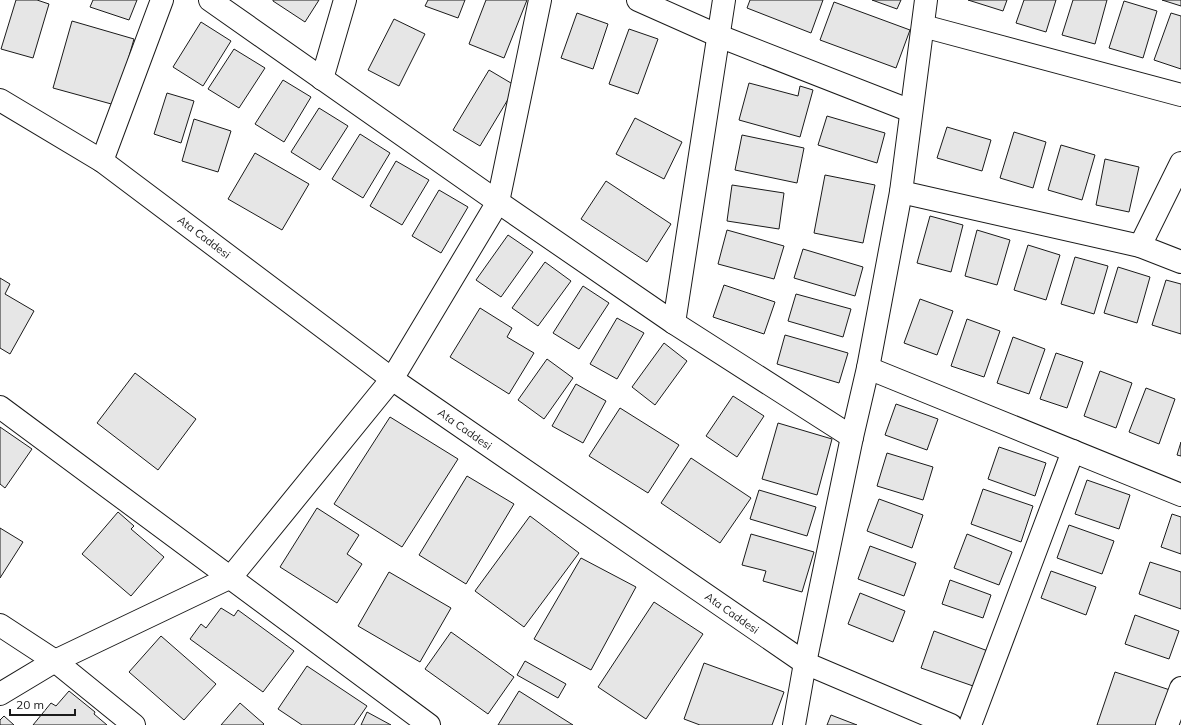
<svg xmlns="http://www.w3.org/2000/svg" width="1181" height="725" font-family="Mulish,sans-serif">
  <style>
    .building { fill: #e6e6e6; stroke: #1a1a1a }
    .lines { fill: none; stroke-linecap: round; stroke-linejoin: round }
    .minor-casing { stroke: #1a1a1a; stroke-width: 24 }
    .minor { stroke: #fff; stroke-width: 22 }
    .labels { text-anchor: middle; stroke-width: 3; stroke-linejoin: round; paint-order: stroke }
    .street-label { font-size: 11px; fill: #1a1a1a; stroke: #fff }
  </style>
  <rect width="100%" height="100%" fill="#fff"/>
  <g class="building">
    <polygon points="16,0 37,0 49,4 33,58 1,49"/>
    <polygon points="93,0 137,0 129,20 90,7"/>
    <polygon points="273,0 319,0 305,22 273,1"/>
    <polygon points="428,0 465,0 458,18 425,6"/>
    <polygon points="486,0 527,0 504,58 469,44"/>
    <polygon points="750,0 823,0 811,33 747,8"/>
    <polygon points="872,0 901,0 897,9"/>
    <polygon points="968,0 1007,0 1003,11"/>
    <polygon points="1024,0 1056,0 1046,32 1016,23"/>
    <polygon points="1073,0 1107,0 1095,44 1062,35"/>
    <polygon points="1162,0 1181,0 1181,6"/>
    <polygon points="1124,1 1157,11 1143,58 1109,48"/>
    <polygon points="834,2 910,30 896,68 820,40"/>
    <polygon points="577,13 608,24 593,69 561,58"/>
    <polygon points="1171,13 1181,16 1181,69 1154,60"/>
    <polygon points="394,19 425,34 399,86 368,70"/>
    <polygon points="72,21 134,39 115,105 53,88"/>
    <polygon points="201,22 231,41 203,86 173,67"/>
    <polygon points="629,29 658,39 638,94 609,84"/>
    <polygon points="234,49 265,68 239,108 208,89"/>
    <polygon points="489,70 516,86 480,146 453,130"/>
    <polygon points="283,80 311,97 284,142 255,124"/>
    <polygon points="749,83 798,96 800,86 813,90 800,137 739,120"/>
    <polygon points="167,93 194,101 181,143 154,134"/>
    <polygon points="319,108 348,126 320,170 291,152"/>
    <polygon points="827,116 885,133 877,163 818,145"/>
    <polygon points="635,118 682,142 664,179 616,154"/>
    <polygon points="194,119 231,131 218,172 182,161"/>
    <polygon points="947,127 991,140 982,171 937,158"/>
    <polygon points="1014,132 1046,142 1033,188 1000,178"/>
    <polygon points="360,134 390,153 363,198 332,179"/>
    <polygon points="742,135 804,148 797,183 735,170"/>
    <polygon points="1061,145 1095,155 1082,200 1048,190"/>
    <polygon points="255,153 309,184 282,230 228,199"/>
    <polygon points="1105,159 1139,167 1129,212 1096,205"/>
    <polygon points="396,161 429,180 402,225 370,206"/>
    <polygon points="825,175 875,185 863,243 814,233"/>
    <polygon points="606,181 671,224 647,262 581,219"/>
    <polygon points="732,185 784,193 779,229 727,221"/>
    <polygon points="439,190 468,207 441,253 412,236"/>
    <polygon points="930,216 963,225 951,272 917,263"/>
    <polygon points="727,230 784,246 774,279 718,264"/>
    <polygon points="977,230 1010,240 997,285 965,276"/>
    <polygon points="508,235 533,252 501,297 476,280"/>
    <polygon points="1028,245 1060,255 1046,300 1014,290"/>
    <polygon points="803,249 863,267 855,296 794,278"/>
    <polygon points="1075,257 1108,266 1094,314 1061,304"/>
    <polygon points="545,262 571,281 538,326 512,308"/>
    <polygon points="1118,267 1150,277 1137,323 1104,313"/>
    <polygon points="0,278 10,284 5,294 34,311 10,354 0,348"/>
    <polygon points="1166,280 1181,284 1181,334 1152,325"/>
    <polygon points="724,285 775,302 764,334 713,317"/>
    <polygon points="583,286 609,303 579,349 553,333"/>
    <polygon points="796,294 851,309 843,337 788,321"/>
    <polygon points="920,299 953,311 937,355 904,343"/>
    <polygon points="480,308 512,328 507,337 534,353 509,394 450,357"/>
    <polygon points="617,318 644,333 617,379 590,364"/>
    <polygon points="967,319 1000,331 984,377 951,366"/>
    <polygon points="785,335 848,353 839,383 777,364"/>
    <polygon points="1013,337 1045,349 1029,394 997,383"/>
    <polygon points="664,343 687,361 655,405 632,387"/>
    <polygon points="1056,353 1083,362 1067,408 1040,399"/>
    <polygon points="547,359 573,378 544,419 518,400"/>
    <polygon points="1100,371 1132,383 1116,428 1084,416"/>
    <polygon points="135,373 196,419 158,470 97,423"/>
    <polygon points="576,384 606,401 583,443 552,426"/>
    <polygon points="1146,388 1175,399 1159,444 1129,432"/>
    <polygon points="733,396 764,416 737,457 706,436"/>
    <polygon points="896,404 938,419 927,450 885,435"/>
    <polygon points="620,408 679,445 648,493 589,456"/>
    <polygon points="390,417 458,459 402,547 334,504"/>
    <polygon points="778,423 832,439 817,495 762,479"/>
    <polygon points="0,427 32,449 5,488 0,484"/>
    <polygon points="1181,442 1181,456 1177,455"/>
    <polygon points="999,447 1046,463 1035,496 988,479"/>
    <polygon points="887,453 933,467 923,500 877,486"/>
    <polygon points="691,458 751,498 720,543 661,503"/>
    <polygon points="467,476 514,504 466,584 419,555"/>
    <polygon points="1087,480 1130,495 1119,529 1075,514"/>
    <polygon points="983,489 1033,506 1021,542 971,524"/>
    <polygon points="759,490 816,507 807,536 750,519"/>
    <polygon points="879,499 923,515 912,548 867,531"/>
    <polygon points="317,508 359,535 347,554 362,564 337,603 280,567"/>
    <polygon points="118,512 134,526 131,529 164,557 131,596 82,554"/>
    <polygon points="1172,514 1181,517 1181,554 1161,547"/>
    <polygon points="530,516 579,553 524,627 475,591"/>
    <polygon points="1069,525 1114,541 1102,574 1057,558"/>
    <polygon points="0,528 23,542 0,578"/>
    <polygon points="751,534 814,552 802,592 763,581 766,571 742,565"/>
    <polygon points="967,534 1012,552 999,585 954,568"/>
    <polygon points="870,546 916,563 904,596 858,579"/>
    <polygon points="581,558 636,587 591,670 534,639"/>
    <polygon points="1150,562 1181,572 1181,609 1139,594"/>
    <polygon points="1051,571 1096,587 1086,615 1041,598"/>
    <polygon points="389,572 451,608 420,662 358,626"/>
    <polygon points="950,580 991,595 983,618 942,604"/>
    <polygon points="860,593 905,611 893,642 848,624"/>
    <polygon points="654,602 703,634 646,719 598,687"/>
    <polygon points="221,608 234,616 238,610 294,651 263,692 190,639 201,624 206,628"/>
    <polygon points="1135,615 1179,631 1169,659 1125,644"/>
    <polygon points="934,631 988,651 976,687 921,668"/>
    <polygon points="451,632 514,677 488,714 425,669"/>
    <polygon points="161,636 216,684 184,720 129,672"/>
    <polygon points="525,661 566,684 558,698 517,675"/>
    <polygon points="704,663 784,692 772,725 700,725 684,719"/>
    <polygon points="307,666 367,706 354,725 302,725 278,709"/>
    <polygon points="1115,672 1170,690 1158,725 1097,725"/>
    <polygon points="69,691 95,712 94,714 107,725 33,725 51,703 56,706"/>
    <polygon points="519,691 573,725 498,725"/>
    <polygon points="240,703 264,724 263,725 221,725"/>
    <polygon points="367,712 391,725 361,725"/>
    <polygon points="831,715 857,725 827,725"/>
    <polygon points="4,716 14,725 0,725 0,720"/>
  </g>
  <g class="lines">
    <g class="minor-casing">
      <g id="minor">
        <polyline points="210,0 498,202 674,323 852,437"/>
        <polyline points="638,0 719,36 911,111"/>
        <polyline points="923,26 1181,95"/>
        <polyline points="322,79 345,0"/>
        <polyline points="0,100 102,161 392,379 805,663 951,725"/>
        <polyline points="102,161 162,0"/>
        <polyline points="901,192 1140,246 1181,262"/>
        <polyline points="1140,246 1181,163"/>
        <polyline points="674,323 724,0"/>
        <polyline points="868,368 1181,495"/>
        <polyline points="0,407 429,725"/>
        <polyline points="0,625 55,661 134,725"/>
        <polyline points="0,694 55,661 231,577 392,379 498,202 540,0"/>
        <polyline points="794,725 805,663 852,437 868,368 901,192 926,0"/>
        <polyline points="970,725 1073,451"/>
        <polyline points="1167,725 1181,688"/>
      </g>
    </g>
    <use href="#minor" class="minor"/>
  </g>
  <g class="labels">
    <g class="street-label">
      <text transform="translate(204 237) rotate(37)" y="4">Ata Caddesi</text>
      <text transform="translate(465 429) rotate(35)" y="4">Ata Caddesi</text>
      <text transform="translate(732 613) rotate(35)" y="4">Ata Caddesi</text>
    </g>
  </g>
  <path d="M10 709v6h65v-6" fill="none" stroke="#1a1a1a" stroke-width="2"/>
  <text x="16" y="709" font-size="12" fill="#1a1a1a" stroke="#ffffff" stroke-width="3" paint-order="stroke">20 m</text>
</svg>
